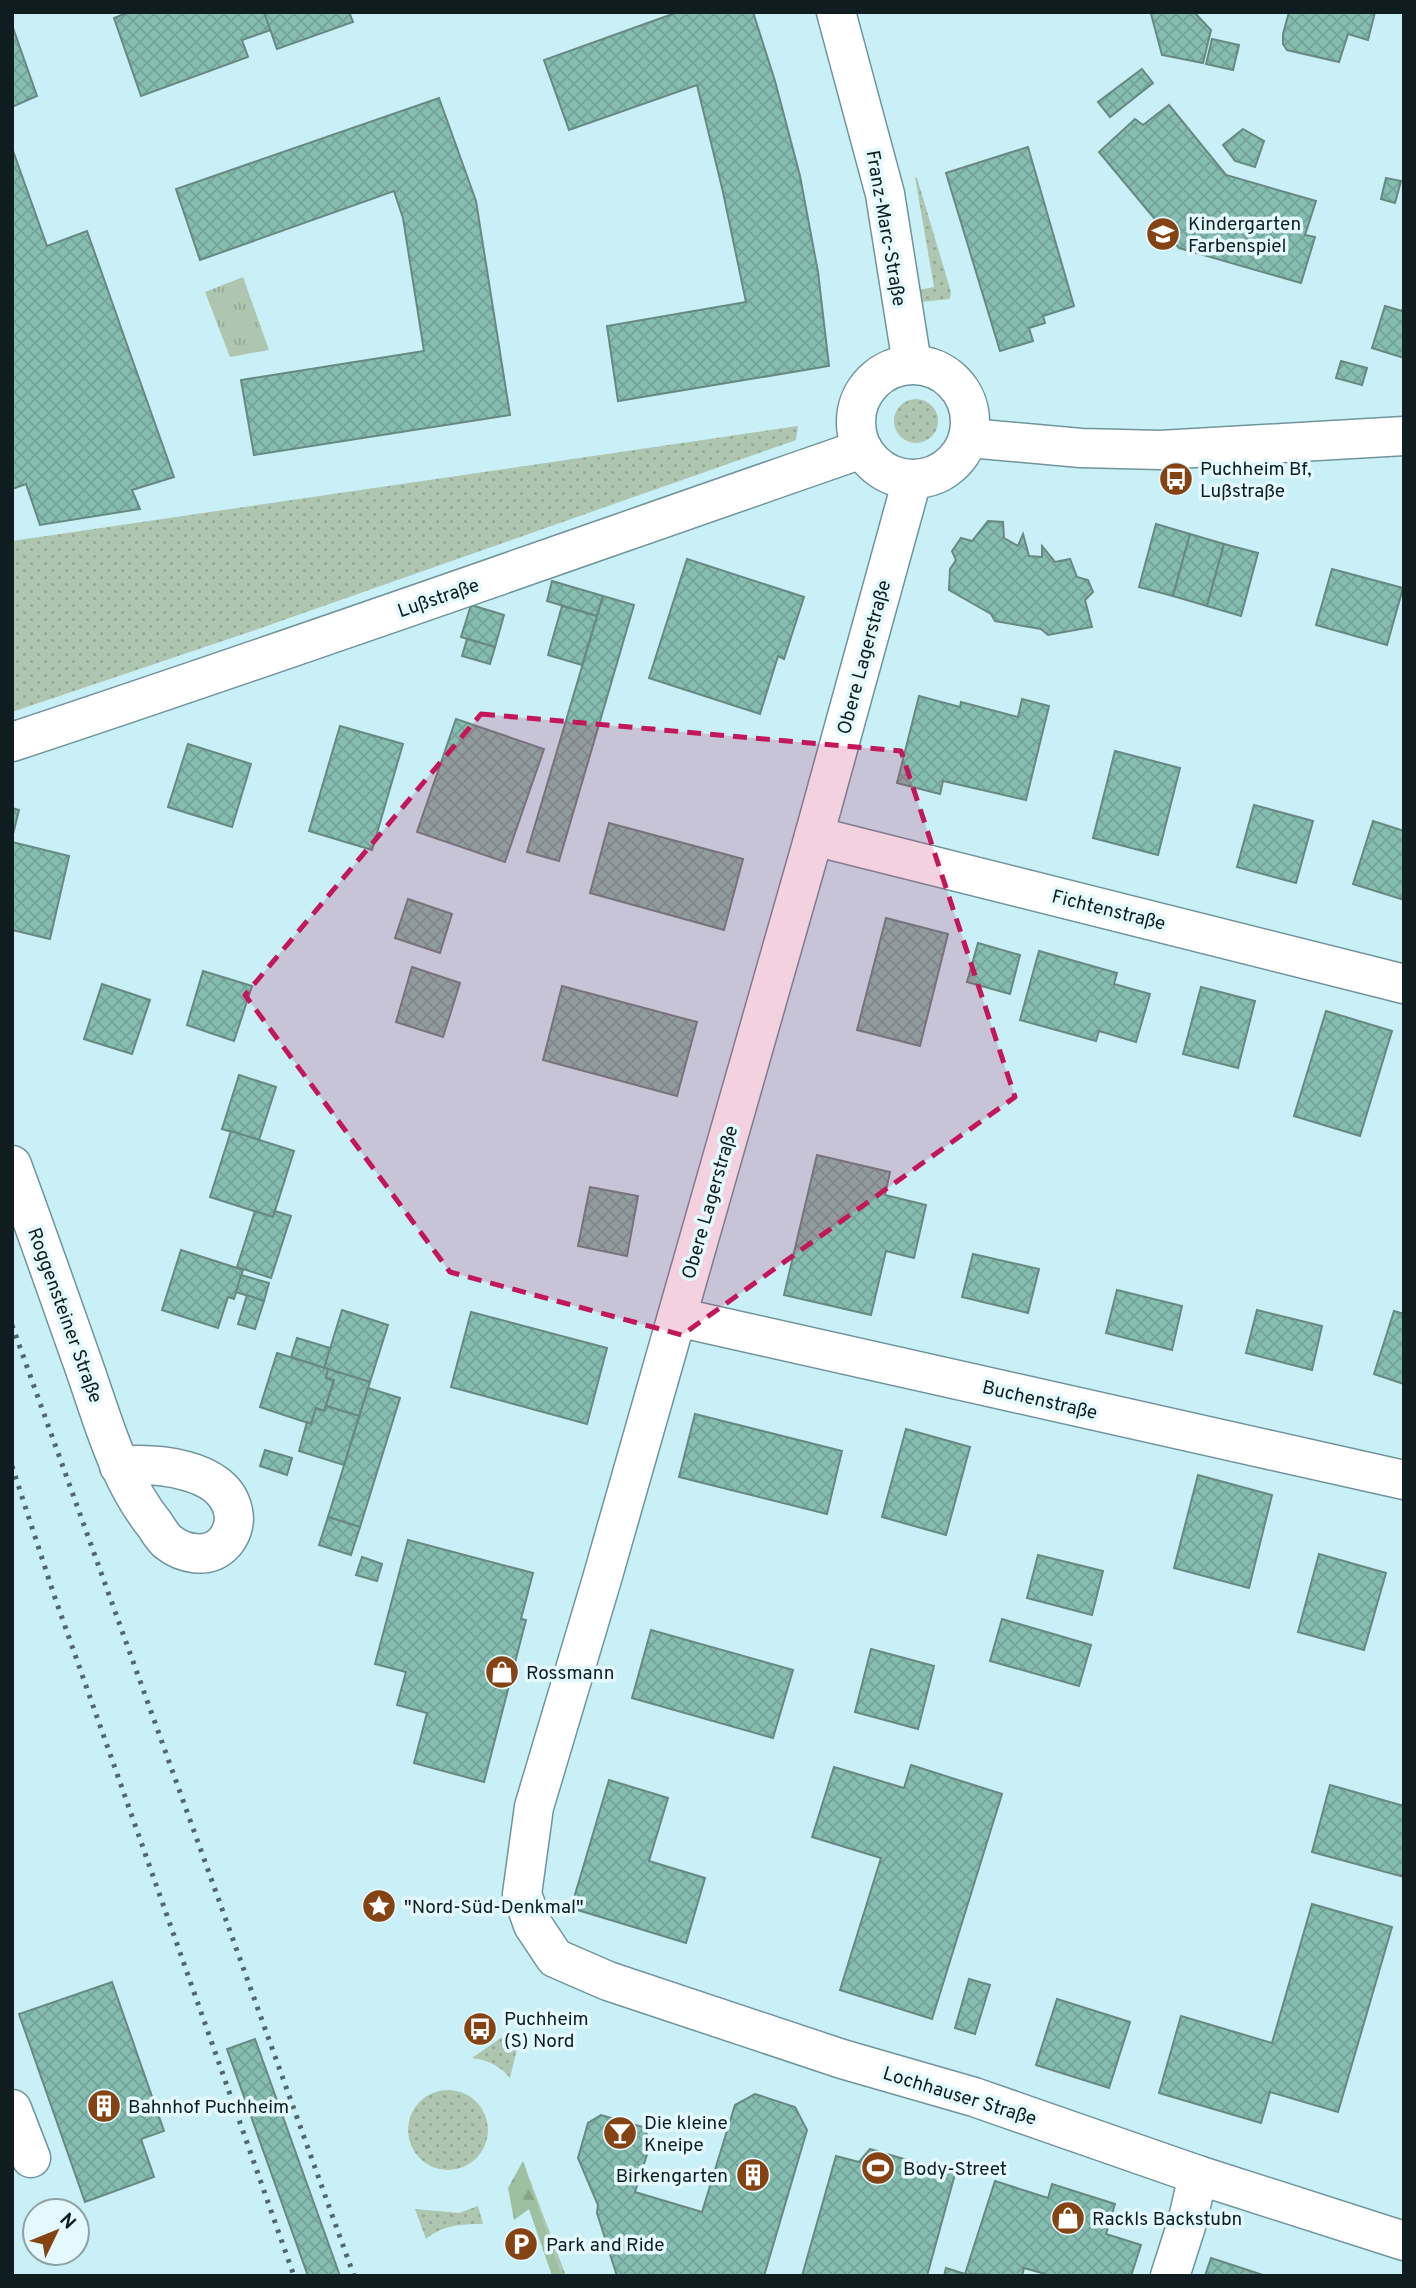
<svg xmlns="http://www.w3.org/2000/svg" width="1416" height="2288" font-family="Overpass,sans-serif">
  <style>
    .grass { fill: url(#grass-dots) }
    .forest { fill: url(#forest-firs) }
    .park { fill: url(#park-tufts) }
    .building { fill: url(#building-cross-hatch); stroke: #678982; stroke-width: 2 }
    .lines { fill: none; stroke-linecap: round; stroke-linejoin: round }
    .minor-casing { stroke: #70949b; stroke-width: 41 }
    .tertiary-casing { stroke: #70949b; stroke-width: 41 }
    .minor { stroke: #fff; stroke-width: 38 }
    .tertiary { stroke: #fff; stroke-width: 38 }
    .rail { stroke: #51676c; stroke-width: 5; stroke-dasharray: 3.5 7; stroke-linecap: butt }
    .marked { fill: #c2185b; fill-opacity: 0.2; stroke: #c2185b; stroke-width: 5; stroke-dasharray: 14 9; stroke-linejoin: round }
    .labels { text-anchor: middle; stroke-width: 7; stroke-linejoin: round; paint-order: stroke }
    .poi-label { font-size: 19px; fill: #0f1d20; stroke: #e3f9fe; text-anchor: start }
    .street-label { font-size: 19px; fill: #0f1d20; stroke: #e3f9fe }
  </style>
  <defs>
    <pattern id="grass-dots" width="8" height="8" patternUnits="userSpaceOnUse" patternTransform="scale(1.75)"><rect width="8" height="8" fill="#aec5b0"/><path d="M2 2h.1M6 6h.1" fill="none" stroke="#94a997" stroke-width="1.8" stroke-linecap="round"/></pattern>
    <pattern id="forest-firs" width="22" height="20" patternUnits="userSpaceOnUse" patternTransform="scale(1.75)"><rect width="22" height="20" fill="#9dc1a0"/><path d="M5 1l3.5 6h-7zM16 11l3.5 6h-7z" fill="#86a58a"/></pattern>
    <pattern id="park-tufts" width="24" height="20" patternUnits="userSpaceOnUse" patternTransform="scale(1.75)"><rect width="24" height="20" fill="#aec5b0"/><path d="M3 7l-1-3M5 7V3M7 7l1-3M15 17l-1-3M17 17v-4M19 17l1-3" fill="none" stroke="#94a997"/></pattern>
    <pattern id="building-cross-hatch" width="8" height="8" patternUnits="userSpaceOnUse" patternTransform="scale(1.75)"><rect width="8" height="8" fill="#85bdb1"/><path d="M0 0l8 8M0 8l8-8" fill="none" stroke="#72a298"/></pattern>
  </defs>
  <rect width="100%" height="100%" fill="#c9eff7"/>
  <g class="grass">
    <polygon points="915,177 917,178 951,292 950,299 921,302 919,290 934,287"/>
    <circle cx="916" cy="421" r="22"/>
    <polygon points="798,426 796,440 258,629 12,712 12,541"/>
    <path d="M 508,2033 L 517,2033 L 519,2040 L 510,2078 C 500,2066 488,2060 472,2058 Z"/>
    <circle cx="448" cy="2130" r="40"/>
    <polygon points="523,2161 566,2276 562,2276"/>
    <path d="M 478,2206 L 483,2224 C 461,2224 443,2225 426,2239 L 415,2209 L 459,2213 Z"/>
  </g>
  <polygon class="forest" points="523,2161 562,2276 552,2276 529,2209 514,2220 508,2188"/>
  <polygon class="park" points="243,277 269,350 230,357 205,292"/>
  <g class="building">
    <polygon points="129,12 264,12 271,30 242,40 248,57 141,96 114,18"/>
    <polygon points="264,12 349,12 353,22 277,49"/>
    <polygon points="678,12 753,12 775,81 800,176 818,272 829,366 618,401 607,326 746,302 723,192 697,85 569,130 544,60"/>
    <polygon points="1158,12 1194,12 1211,30 1203,63 1162,55 1151,14"/>
    <polygon points="1289,12 1375,12 1368,40 1348,34 1339,62 1287,50 1283,44 1283,34"/>
    <polygon points="12,25 37,96 12,107"/>
    <polygon points="1212,39 1239,45 1233,70 1206,64"/>
    <polygon points="1142,69 1153,83 1110,117 1098,102"/>
    <polygon points="439,98 476,201 510,415 254,455 241,380 424,351 403,218 394,191 200,260 176,189"/>
    <polygon points="1169,105 1226,175 1316,201 1305,235 1315,237 1301,283 1179,248 1099,152 1135,119 1143,125"/>
    <polygon points="1243,129 1264,141 1255,167 1235,161 1223,145"/>
    <polygon points="1028,147 1074,306 1043,316 1045,323 1029,328 1033,341 1000,351 946,173"/>
    <polygon points="12,148 47,246 87,231 131,356 174,477 132,490 140,509 40,525 26,484 12,489"/>
    <polygon points="1386,178 1401,181 1395,203 1381,199"/>
    <polygon points="1404,304 1404,358 1372,348 1385,306 1402,311"/>
    <polygon points="1341,361 1367,368 1362,385 1336,378"/>
    <polygon points="988,521 1003,522 1004,538 1018,546 1023,534 1029,556 1042,557 1042,546 1055,562 1070,559 1077,577 1088,580 1093,592 1085,600 1092,627 1048,635 1041,629 995,621 991,614 949,590 950,569 956,560 952,551 961,538 972,541"/>
    <polygon points="1156,524 1190,534 1173,596 1139,587"/>
    <polygon points="1190,534 1224,544 1207,606 1173,596"/>
    <polygon points="1224,544 1258,553 1241,616 1207,606"/>
    <polygon points="687,559 804,597 784,659 778,656 760,714 649,678"/>
    <polygon points="1332,569 1403,588 1387,645 1316,625"/>
    <polygon points="552,581 603,596 597,616 547,601"/>
    <polygon points="603,596 634,605 559,861 527,852"/>
    <polygon points="471,605 504,615 495,647 461,637"/>
    <polygon points="562,606 597,616 582,665 548,655"/>
    <polygon points="467,639 495,647 490,664 462,656"/>
    <polygon points="919,696 960,707 961,702 1018,717 1022,699 1049,706 1026,800 943,781 940,794 897,783"/>
    <polygon points="456,719 544,749 505,862 417,832"/>
    <polygon points="340,726 403,744 372,850 309,831"/>
    <polygon points="188,744 251,764 232,827 168,807"/>
    <polygon points="1115,751 1180,768 1158,855 1093,838"/>
    <polygon points="1254,805 1313,821 1296,883 1237,867"/>
    <polygon points="12,808 19,810 12,838"/>
    <polygon points="1373,821 1404,831 1404,900 1353,884"/>
    <polygon points="609,823 743,859 724,930 590,893"/>
    <polygon points="12,842 69,856 50,939 12,930"/>
    <polygon points="408,899 452,914 440,953 395,938"/>
    <polygon points="886,918 948,934 920,1046 857,1030"/>
    <polygon points="978,943 1020,955 1010,994 967,982"/>
    <polygon points="1039,951 1117,973 1114,984 1150,994 1136,1042 1099,1031 1096,1041 1020,1020"/>
    <polygon points="412,967 460,983 443,1037 396,1022"/>
    <polygon points="203,971 252,986 234,1041 187,1025"/>
    <polygon points="102,984 150,1000 132,1054 84,1039"/>
    <polygon points="562,986 697,1022 677,1096 543,1060"/>
    <polygon points="1201,987 1255,1001 1238,1068 1183,1054"/>
    <polygon points="1326,1011 1392,1031 1360,1136 1294,1116"/>
    <polygon points="239,1075 276,1087 259,1140 222,1129"/>
    <polygon points="231,1131 294,1151 273,1217 210,1197"/>
    <polygon points="817,1155 890,1172 885,1195 926,1205 914,1258 886,1251 871,1315 784,1295"/>
    <polygon points="590,1187 638,1196 627,1256 578,1246"/>
    <polygon points="255,1211 273,1217 275,1211 291,1216 271,1278 237,1267"/>
    <polygon points="181,1250 243,1270 234,1299 228,1297 218,1328 162,1310"/>
    <polygon points="973,1254 1039,1269 1028,1313 962,1297"/>
    <polygon points="241,1275 269,1283 264,1301 236,1292"/>
    <polygon points="1117,1290 1182,1306 1172,1350 1106,1333"/>
    <polygon points="247,1295 264,1301 255,1329 238,1324"/>
    <polygon points="342,1310 388,1325 370,1382 324,1368"/>
    <polygon points="1257,1310 1322,1326 1312,1370 1246,1353"/>
    <polygon points="1394,1311 1404,1314 1404,1384 1374,1374"/>
    <polygon points="471,1312 607,1348 587,1424 451,1387"/>
    <polygon points="297,1338 330,1348 324,1368 291,1357"/>
    <polygon points="277,1353 328,1369 326,1378 334,1380 324,1411 316,1408 311,1424 260,1407"/>
    <polygon points="328,1369 370,1382 359,1416 326,1406 334,1380 326,1378"/>
    <polygon points="368,1388 400,1398 360,1527 328,1517"/>
    <polygon points="326,1406 359,1416 344,1465 299,1451 307,1422 311,1424 316,1408 324,1411"/>
    <polygon points="695,1414 842,1451 827,1514 679,1477"/>
    <polygon points="906,1429 970,1447 946,1535 882,1517"/>
    <polygon points="265,1450 292,1458 287,1475 260,1466"/>
    <polygon points="1198,1475 1272,1495 1249,1588 1174,1568"/>
    <polygon points="328,1517 360,1527 351,1555 319,1545"/>
    <polygon points="408,1540 533,1573 521,1619 526,1620 484,1782 414,1763 427,1713 397,1705 406,1672 375,1664"/>
    <polygon points="1319,1554 1386,1573 1364,1650 1298,1632"/>
    <polygon points="1038,1555 1103,1571 1092,1615 1027,1598"/>
    <polygon points="362,1557 382,1564 377,1581 356,1575"/>
    <polygon points="1002,1619 1091,1645 1079,1686 990,1661"/>
    <polygon points="651,1630 793,1670 773,1738 632,1698"/>
    <polygon points="871,1649 934,1666 918,1729 855,1712"/>
    <polygon points="911,1765 1002,1794 932,2019 840,1990 881,1858 812,1837 834,1767 904,1788"/>
    <polygon points="609,1780 668,1798 649,1861 705,1878 686,1943 571,1908"/>
    <polygon points="1330,1785 1404,1806 1404,1877 1312,1852"/>
    <polygon points="1312,1904 1392,1927 1338,2112 1270,2092 1261,2123 1159,2093 1181,2016 1272,2043"/>
    <polygon points="969,1979 990,1985 975,2034 955,2028"/>
    <polygon points="112,1982 164,2131 141,2139 154,2177 85,2202 19,2014"/>
    <polygon points="1057,1999 1130,2022 1109,2088 1036,2065"/>
    <polygon points="255,2039 340,2276 308,2276 227,2049"/>
    <polygon points="755,2094 795,2107 807,2130 764,2276 617,2276 597,2213 598,2205 578,2158 588,2123 601,2115 643,2127 651,2142 635,2192 702,2212 735,2105"/>
    <polygon points="870,2149 955,2174 927,2276 802,2276 836,2156 859,2162"/>
    <polygon points="995,2181 1048,2198 1052,2184 1115,2204 1106,2234 1141,2245 1131,2276 1044,2276 1045,2274 1024,2268 1022,2276 965,2274"/>
    <polygon points="1211,2258 1266,2276 1205,2276"/>
    <polygon points="946,2268 965,2274 971,2276 944,2276"/>
  </g>
  <g class="lines">
    <g class="minor-casing">
      <g id="minor">
        <polyline points="836,12 885,194 912,364"/>
        <polyline points="814,836 1404,984"/>
        <path d="M 12,1165 C 36,1230 59,1296 82,1361 C 102,1417 117,1478 155,1525 C 159,1531 163,1538 168,1542 C 183,1554 207,1559 222,1545 C 231,1537 236,1523 233,1511 C 224,1467 154,1463 119,1466"/>
        <polyline points="677,1317 1404,1480"/>
        <polyline points="12,2109 31,2158"/>
        <polyline points="1170,2276 1187,2223 1198,2175"/>
      </g>
    </g>
    <g class="tertiary-casing">
      <g id="tertiary">
        <circle cx="913" cy="422" r="57"/>
        <polyline points="969,438 1081,448 1160,450 1404,436"/>
        <polyline points="912,480 814,836 602,1579 534,1807 522,1894 533,1925 555,1958 608,1981 842,2059 974,2097 1198,2175 1404,2241"/>
        <path d="M 12,742 C 297,648 579,547 862,449"/>
      </g>
    </g>
    <use href="#minor" class="minor"/>
    <use href="#tertiary" class="tertiary"/>
    <g class="rail">
      <polyline points="12,1325 354,2276"/>
      <polyline points="12,1466 54,1595 294,2276"/>
    </g>
  </g>
  <path class="marked" d="M 481,714 L 901,751 L 1015,1097 L 682,1335 L 450,1272 L 245,995 Z"/>
  <defs>
    <g id="school-disc" transform="scale(1.75)"><circle r="9.5" fill="#854212" stroke="#e3f9fe"/><path d="M0-5L7-2L0 1L-7-2ZM-4 1L0 2.5L4 1V4Q0 6-4 4Z" fill="#fff"/></g>
    <g id="bus-disc" transform="scale(1.75)"><circle r="9.5" fill="#854212" stroke="#e3f9fe"/><path d="M-5-6H5V4H4V6H2V4H-2V6H-4V4H-5ZM-3.5-4V0h7V-4ZM-3.5 1.2v1.5H-2V1.2ZM2 1.2v1.5H3.5V1.2Z" fill="#fff"/></g>
    <g id="shop-disc" transform="scale(1.75)"><circle r="9.5" fill="#854212" stroke="#e3f9fe"/><path d="M-5-2.5h2.3a2.7 3.5 0 0 1 5.4 0H5L5.5 6h-11ZM-1.5-2.5h3a1.5 2.3 0 0 0-3 0Z" fill="#fff"/></g>
    <g id="sight-disc" transform="scale(1.75)"><circle r="9.5" fill="#854212" stroke="#e3f9fe"/><path d="M0-6L1.8-2.2L6-1.7L2.9 1.2L3.7 5.4L0 3.3L-3.7 5.4L-2.9 1.2L-6-1.7L-1.8-2.2Z" fill="#fff"/></g>
    <g id="building-disc" transform="scale(1.75)"><circle r="9.5" fill="#854212" stroke="#e3f9fe"/><path d="M-4-6H4V6H1V3H-1V6H-4ZM-2.5-4.3h1.7v1.8h-1.7ZM.8-4.3h1.7v1.8H.8ZM-2.5-1h1.7V.8h-1.7ZM.8-1h1.7V.8H.8Z" fill="#fff"/></g>
    <g id="bar-disc" transform="scale(1.75)"><circle r="9.5" fill="#854212" stroke="#e3f9fe"/><path d="M-6-5H6L.8 .8V4.5H3.5V6h-7V4.5H-.8V.8Z" fill="#fff"/></g>
    <g id="stadium-disc" transform="scale(1.75)"><circle r="9.5" fill="#854212" stroke="#e3f9fe"/><path d="M0-5a6.5 5 0 1 0 0 10a6.5 5 0 1 0 0-10ZM-3.5-1.8h7v3.6h-7Z" fill="#fff"/></g>
    <g id="parking-disc" transform="scale(1.75)"><circle r="9.5" fill="#854212" stroke="#e3f9fe"/><path d="M-3.5-5.5H1a3.5 3.5 0 0 1 0 7H-1V5.5H-3.5ZM-1-3.4V-.6H.8a1.4 1.4 0 0 0 0-2.8Z" fill="#fff"/></g>
  </defs>
  <g fill-rule="evenodd">
    <use href="#school-disc" x="1163" y="234"/>
    <use href="#bus-disc" x="1176" y="479"/>
    <use href="#shop-disc" x="502" y="1672"/>
    <use href="#sight-disc" x="379" y="1906"/>
    <use href="#bus-disc" x="480" y="2029"/>
    <use href="#building-disc" x="104" y="2106"/>
    <use href="#bar-disc" x="620" y="2133"/>
    <use href="#stadium-disc" x="878" y="2168"/>
    <use href="#building-disc" x="753" y="2175"/>
    <use href="#shop-disc" x="1068" y="2218"/>
    <use href="#parking-disc" x="521" y="2244"/>
  </g>
  <g class="labels">
    <g class="poi-label">
      <text x="1188" y="230">Kindergarten<tspan x="1188" dy="22">Farbenspiel</tspan></text>
      <text x="1200" y="475">Puchheim Bf,<tspan x="1200" dy="22">Lußstraße</tspan></text>
      <text x="526" y="1679">Rossmann</text>
      <text x="404" y="1913">"Nord-Süd-Denkmal"</text>
      <text x="504" y="2025">Puchheim<tspan x="504" dy="22">(S) Nord</tspan></text>
      <text x="128" y="2113">Bahnhof Puchheim</text>
      <text x="644" y="2129">Die kleine<tspan x="644" dy="22">Kneipe</tspan></text>
      <text x="903" y="2175">Body-Street</text>
      <text x="728" y="2182" text-anchor="end">Birkengarten</text>
      <text x="1092" y="2225">Rackls Backstubn</text>
      <text x="546" y="2251">Park and Ride</text>
    </g>
    <g class="street-label">
      <text transform="translate(887 228) rotate(80)" y="7">Franz-Marc-Straße</text>
      <text transform="translate(438 597) rotate(-19)" y="7">Lußstraße</text>
      <text transform="translate(863 657) rotate(-75)" y="7">Obere Lagerstraße</text>
      <text transform="translate(1109 909) rotate(14)" y="7">Fichtenstraße</text>
      <text transform="translate(709 1202) rotate(-74)" y="7">Obere Lagerstraße</text>
      <text transform="translate(66 1315) rotate(70)" y="7">Roggensteiner Straße</text>
      <text transform="translate(1040 1399) rotate(13)" y="7">Buchenstraße</text>
      <text transform="translate(960 2095) rotate(17)" y="7">Lochhauser Straße</text>
    </g>
  </g>
  <rect width="1416" height="2288" fill="none" stroke="#0f1d20" stroke-width="28"/>
  <g transform="translate(56 2232) rotate(47)"><circle r="33" fill="#e3f9fe" stroke="#8ea1a5" stroke-width="2"/>
  <path d="M0-5L12 26L0 18L-12 26Z" fill="#854212"/>
  <text y="-10" font-size="19" font-weight="bold" text-anchor="middle" fill="#0f1d20">N</text>
  </g>
</svg>
